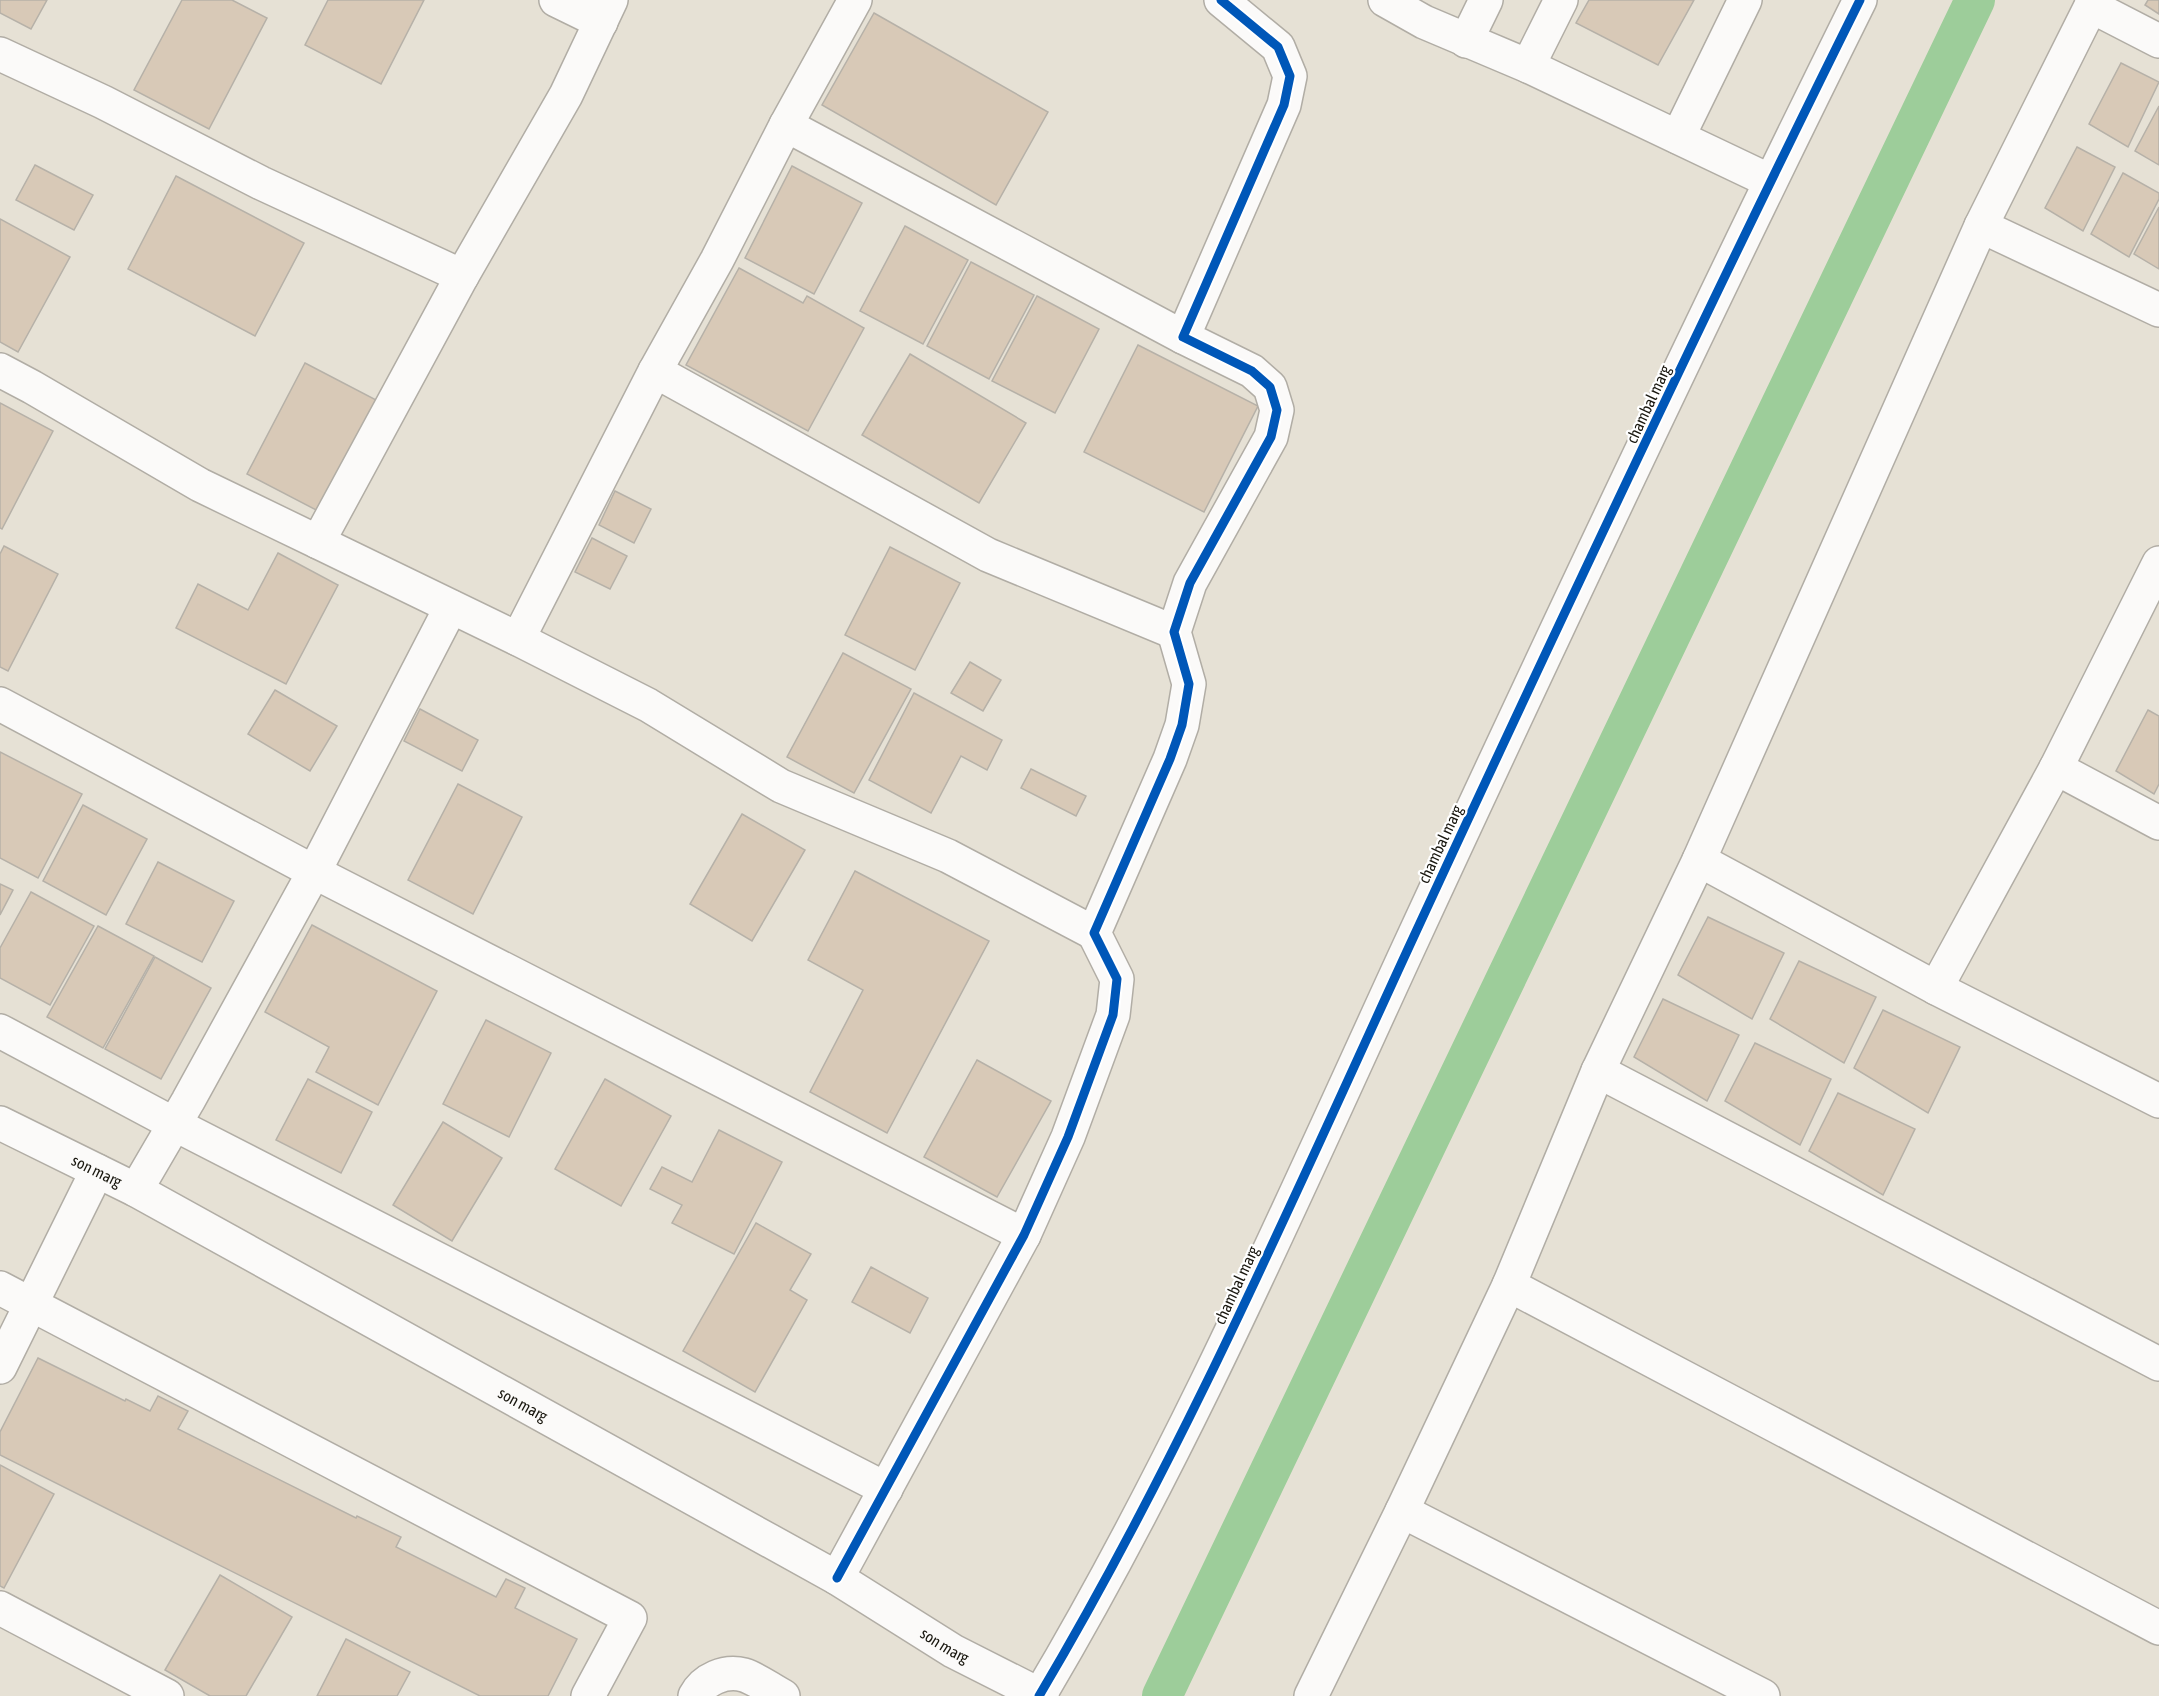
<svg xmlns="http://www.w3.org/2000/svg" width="2159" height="1696" font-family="'Asap Condensed',sans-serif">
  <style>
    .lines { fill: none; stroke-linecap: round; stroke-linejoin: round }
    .canal { stroke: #9dcd9a; stroke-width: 40 }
    .building { fill: #d8c9b7; stroke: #b6b1a8; stroke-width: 1.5 }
    .minor-casing { stroke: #b1ada5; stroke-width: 36 }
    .minor { stroke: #fbfaf9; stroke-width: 33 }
    .cycleway-casing { stroke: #fff; stroke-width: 13 }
    .cycleway { stroke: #0057b8; stroke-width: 9 }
    .labels { text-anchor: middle; stroke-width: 4.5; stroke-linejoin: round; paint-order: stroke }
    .street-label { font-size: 16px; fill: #18160e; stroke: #fff }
  </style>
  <rect width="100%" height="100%" fill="#e6e1d5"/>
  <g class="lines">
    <polyline class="canal" points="1162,1696 1975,0"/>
  </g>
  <g class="building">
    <polygon points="0,0 47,0 31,29 0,13"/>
    <polygon points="182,0 232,0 267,18 209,129 134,90"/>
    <polygon points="328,0 424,0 381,84 305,45"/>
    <polygon points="1589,0 1694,0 1658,65 1576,23"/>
    <polygon points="2148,0 2159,0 2159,14 2145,5"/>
    <polygon points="874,13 1048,112 996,205 822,105"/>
    <polygon points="2121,63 2159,82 2128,147 2089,124"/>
    <polygon points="2159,106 2159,165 2135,151"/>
    <polygon points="2077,147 2115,167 2083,231 2045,208"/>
    <polygon points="35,165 93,195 74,230 16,200"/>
    <polygon points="792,166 862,203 814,294 745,258"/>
    <polygon points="2123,173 2159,193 2159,199 2129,257 2091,234"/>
    <polygon points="176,176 304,243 255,336 128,269"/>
    <polygon points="2159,207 2159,269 2134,254"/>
    <polygon points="0,219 70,257 18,352 0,342"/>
    <polygon points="905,226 968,260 923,344 860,311"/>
    <polygon points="971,262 1034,295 989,379 927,346"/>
    <polygon points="739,268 803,303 807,296 864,328 808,431 686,365"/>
    <polygon points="1037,296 1099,329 1055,413 992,381"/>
    <polygon points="1138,345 1258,406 1204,512 1084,452"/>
    <polygon points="910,354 1026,423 979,503 862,435"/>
    <polygon points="305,363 380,402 322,513 247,474"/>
    <polygon points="0,403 53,431 2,529 0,528"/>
    <polygon points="615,491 651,509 634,543 599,525"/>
    <polygon points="592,538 627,556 610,589 575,572"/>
    <polygon points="4,546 58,574 8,671 0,667 0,554"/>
    <polygon points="890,547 960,583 915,670 845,635"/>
    <polygon points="278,553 338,585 286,684 176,628 198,584 248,610"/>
    <polygon points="843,653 911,689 854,793 787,757"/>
    <polygon points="970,662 1001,680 983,711 951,693"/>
    <polygon points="275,690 337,726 310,771 248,734"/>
    <polygon points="914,693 1002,740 987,770 961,756 931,813 869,780"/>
    <polygon points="420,709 478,740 462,771 404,741"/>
    <polygon points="2148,710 2159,716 2159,784 2154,794 2116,771"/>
    <polygon points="0,752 82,794 38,878 0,858"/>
    <polygon points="1031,769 1086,796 1076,816 1021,788"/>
    <polygon points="458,784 522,817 473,914 408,880"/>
    <polygon points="83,805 147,839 106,915 43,881"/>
    <polygon points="742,814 805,850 752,941 690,904"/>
    <polygon points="158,862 234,901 202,962 126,924"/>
    <polygon points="855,871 989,941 887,1133 810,1092 863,990 808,960"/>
    <polygon points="0,884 13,890 0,915"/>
    <polygon points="31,892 94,926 50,1005 0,978 0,948"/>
    <polygon points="1708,917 1784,953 1752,1019 1678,975"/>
    <polygon points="312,925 437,991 378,1105 316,1072 329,1047 265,1012"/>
    <polygon points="98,926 154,956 103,1048 47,1017"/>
    <polygon points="155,957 211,988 161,1079 105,1049"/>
    <polygon points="1799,961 1876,997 1844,1063 1770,1019"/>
    <polygon points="1663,999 1739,1035 1707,1101 1634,1057"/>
    <polygon points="1883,1010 1960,1047 1928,1113 1854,1068"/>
    <polygon points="486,1020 551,1053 509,1137 443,1104"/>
    <polygon points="1755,1043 1831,1079 1800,1145 1725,1101"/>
    <polygon points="977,1060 1051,1101 997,1197 924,1157"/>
    <polygon points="308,1079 372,1112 341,1173 276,1140"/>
    <polygon points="605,1079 671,1116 621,1206 555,1169"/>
    <polygon points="1838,1093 1915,1129 1883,1195 1809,1151"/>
    <polygon points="443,1122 502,1158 452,1241 393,1205"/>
    <polygon points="719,1130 782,1162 734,1254 672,1223 682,1205 650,1189 662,1167 692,1182"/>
    <polygon points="756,1223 811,1254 790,1290 807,1300 755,1392 683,1351"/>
    <polygon points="871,1267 928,1298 910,1333 852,1302"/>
    <polygon points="38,1358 125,1401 126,1399 150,1411 158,1396 188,1411 178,1429 356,1518 357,1516 401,1537 396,1547 496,1597 506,1579 525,1588 515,1608 577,1639 548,1696 480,1696 0,1455 0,1432"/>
    <polygon points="0,1465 54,1494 4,1588 0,1586"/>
    <polygon points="220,1575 292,1617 246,1696 210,1696 165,1670"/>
    <polygon points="346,1639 410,1672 397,1696 317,1696"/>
  </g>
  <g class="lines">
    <g class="minor-casing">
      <g id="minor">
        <polyline points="556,0 601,22"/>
        <polyline points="611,0 566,95 462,276 318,542 518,639 655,371 717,260 786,125 855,0"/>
        <polyline points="1385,0 1424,22 1528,66 1770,181"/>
        <polyline points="2091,6 2159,41"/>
        <polyline points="1466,41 1486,0"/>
        <polyline points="0,54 103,102 261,183 462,276"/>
        <polyline points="1528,66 1561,0"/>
        <polyline points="786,125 1183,337"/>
        <polyline points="1678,137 1745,0"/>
        <polyline points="1981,226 2159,310"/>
        <polyline points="0,370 32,387 200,485 318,542"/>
        <polyline points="655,371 988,555 1174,632"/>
        <polyline points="518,639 648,705 781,786 948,856 1094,933"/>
        <polyline points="0,704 318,874 1024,1235"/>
        <polyline points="2056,768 2159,823"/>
        <polyline points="1699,860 1936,988 2159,1101"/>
        <polyline points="1936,988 2056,768 2159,563"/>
        <polyline points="0,1031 174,1124 886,1489"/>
        <polyline points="1598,1071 2159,1364"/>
        <path id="s1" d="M 0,1123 L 136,1190 L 837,1578 L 953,1651 L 1042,1696"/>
        <polyline points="136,1190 188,1101 314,872 451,607"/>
        <polyline points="1509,1285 2159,1628"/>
        <polyline points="0,1288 630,1618 588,1696"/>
        <polyline points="0,1367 97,1171"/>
        <polyline points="1402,1511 1763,1696"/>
        <polyline points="837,1578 1024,1235 1068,1137 1113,1015 1117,979 1094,933 1170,759 1182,725 1189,684 1174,632 1190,583 1271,437 1277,410 1270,387 1252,371 1183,337 1284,105 1290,76 1278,47 1221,0"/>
        <polyline points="0,1608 167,1696"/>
        <path d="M 695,1696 C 704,1679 725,1670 744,1675 C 757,1679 771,1690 783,1696"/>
        <path d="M 1039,1696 C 1181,1457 1292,1201 1408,949 C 1555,631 1704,314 1860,0"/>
        <polyline points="1311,1696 1402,1511 1509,1285 1598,1071 1699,860 1981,226 2094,0"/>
      </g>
    </g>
    <use href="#minor" class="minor"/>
    <g class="cycleway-casing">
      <g id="cycleway">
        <polyline points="837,1578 1024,1235 1068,1137 1113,1015 1117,979 1094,933 1170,759 1182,725 1189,684 1174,632 1190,583 1271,437 1277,410 1270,387 1252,371 1183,337 1284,105 1290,76 1278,47 1221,0"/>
        <path d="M 1039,1696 C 1181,1457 1292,1201 1408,949 C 1555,631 1704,314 1860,0"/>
      </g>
    </g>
    <use href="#cycleway" class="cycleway"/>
  </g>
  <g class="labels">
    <g class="street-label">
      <text transform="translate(1648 404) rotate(-65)" y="6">chambal marg</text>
      <text transform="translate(1440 844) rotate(-65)" y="6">chambal marg</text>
      <text dy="6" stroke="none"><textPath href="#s1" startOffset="108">son marg</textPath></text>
      <text transform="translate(1236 1285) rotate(-65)" y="6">chambal marg</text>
      <text dy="6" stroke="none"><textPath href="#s1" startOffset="594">son marg</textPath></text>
      <text dy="6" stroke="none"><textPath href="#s1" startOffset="1080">son marg</textPath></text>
    </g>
  </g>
</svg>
